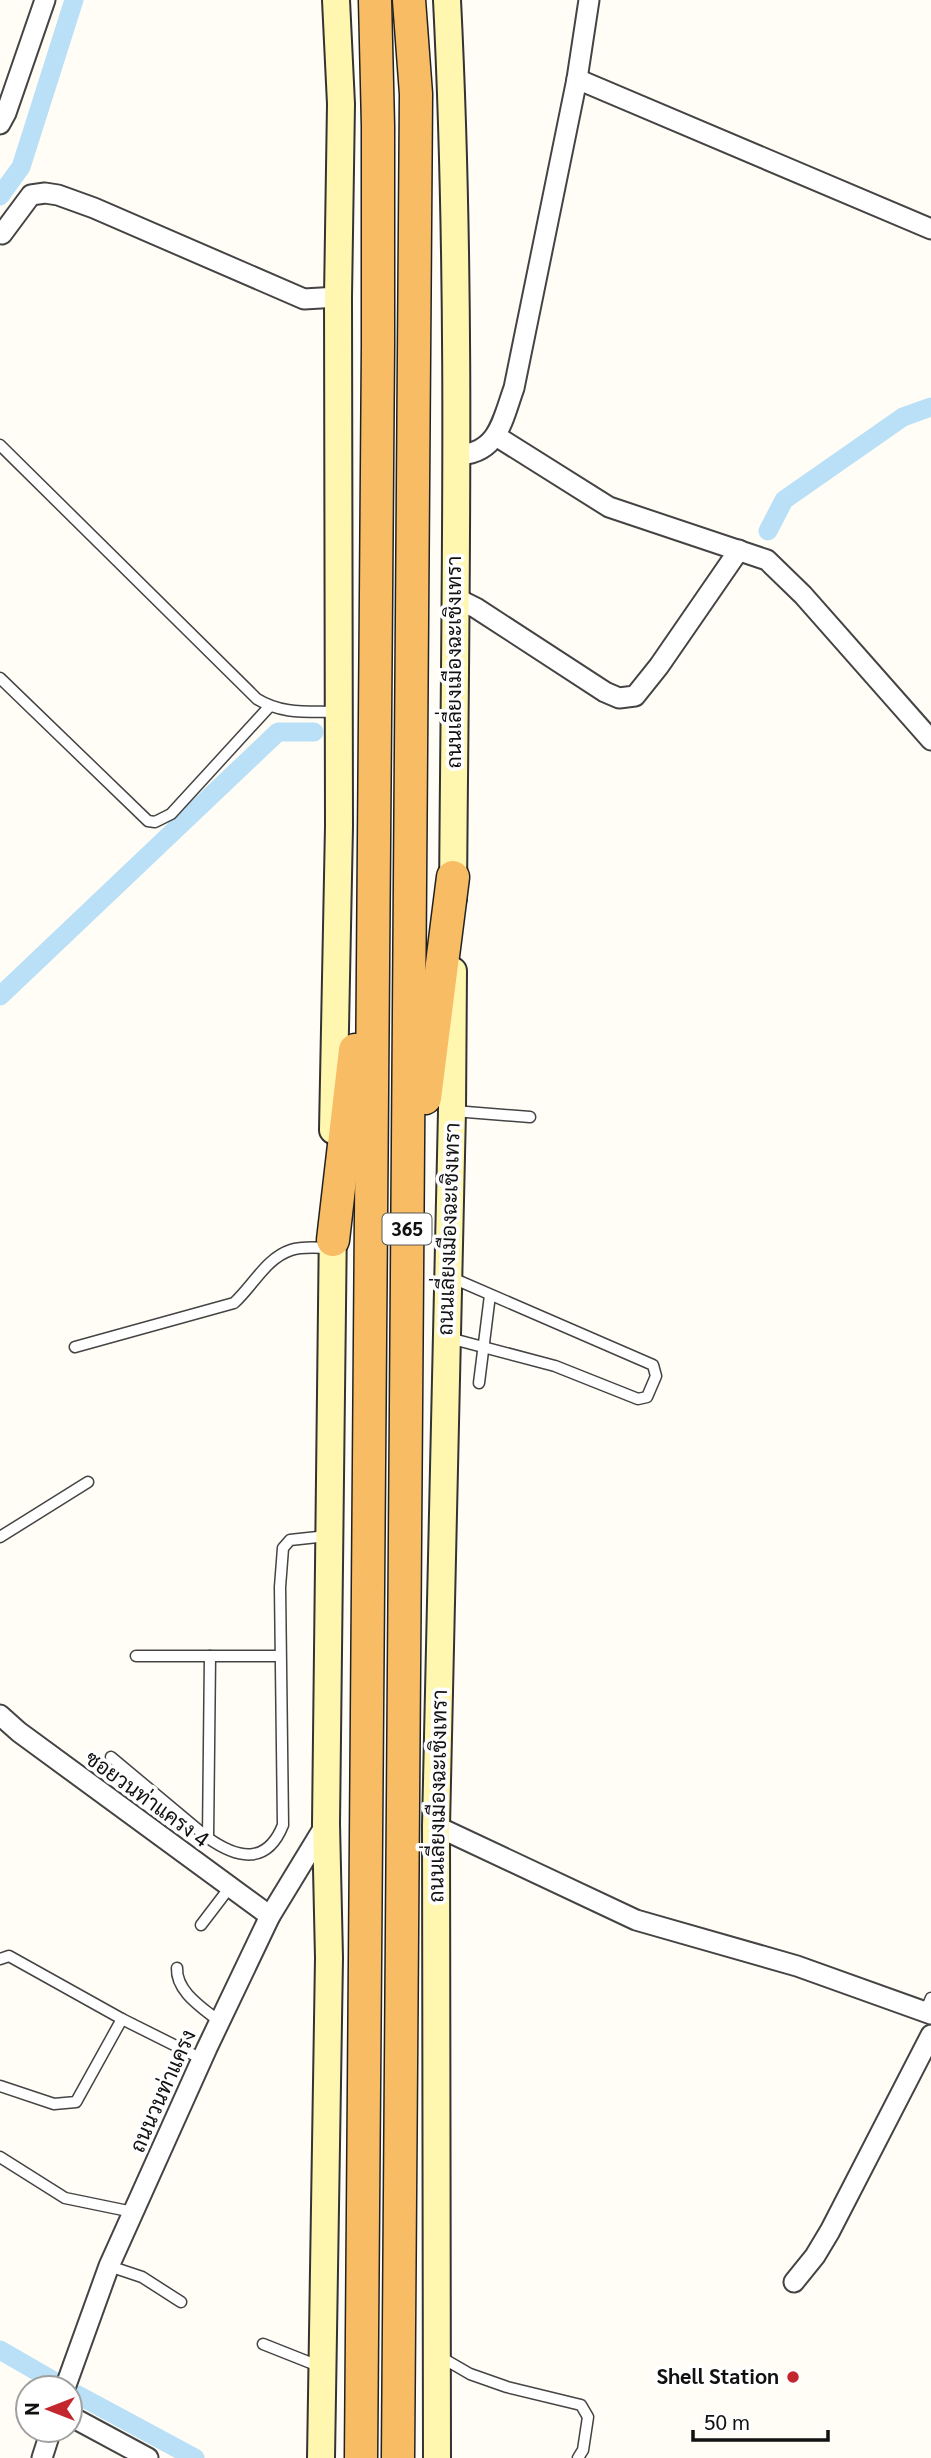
<svg xmlns="http://www.w3.org/2000/svg" width="931" height="2458" font-family="Georgia,Sarabun,serif">
  <style>
    .lines { fill: none; stroke-linecap: round; stroke-linejoin: round }
    .canal { stroke: #b9e0f7; stroke-width: 19 }
    .service-casing { stroke: #444; stroke-width: 13 }
    .minor-casing { stroke: #444; stroke-width: 23 }
    .secondary-casing { stroke: #333; stroke-width: 30 }
    .trunk-casing { stroke: #222; stroke-width: 35 }
    .service { stroke: #fff; stroke-width: 10 }
    .minor { stroke: #fff; stroke-width: 19 }
    .secondary { stroke: #fff6b0; stroke-width: 26 }
    .trunk { stroke: #f7bc64; stroke-width: 32 }
    .poi-dot { fill: #c4262e; stroke: #fff; stroke-width: 2.5 }
    .labels { text-anchor: middle; stroke-width: 7; stroke-linejoin: round; paint-order: stroke }
    .shield { fill: #fff; stroke: #585858; stroke-width: 2 }
    .shield-label { font-size: 19px; font-weight: bold; fill: #111 }
    .street-label { font-size: 21px; fill: #111; stroke: #fff }
    .poi-label { font-size: 21px; font-weight: bold; fill: #111; stroke: #fff; text-anchor: end }
  </style>
  <rect width="100%" height="100%" fill="#fffdf5"/>
  <g class="lines">
    <g class="canal">
      <polyline points="0,196 21,167 74,0"/>
      <polyline points="768,531 784,500 903,417 931,407"/>
      <polyline points="0,996 278,732 314,732"/>
      <polyline points="0,2350 52,2380"/>
      <polyline points="78,2395 195,2458"/>
    </g>
    <g class="service-casing">
      <g id="service">
        <path d="M 0,445 L 257,699 C 283,715 309,711 338,712"/>
        <polyline points="0,678 148,821 155,822 171,814 269,707"/>
        <polyline points="454,1111 530,1117"/>
        <polyline points="449,1338 555,1366 638,1399 647,1397 656,1376 653,1365 450,1277"/>
        <path d="M 75,1347 L 234,1303 C 253,1286 266,1258 291,1250 C 303,1246 317,1248 330,1248"/>
        <polyline points="479,1383 490,1295"/>
        <polyline points="0,1537 88,1482"/>
        <polyline points="136,1656 280,1656"/>
        <path d="M 111,1757 L 208,1838 C 238,1859 267,1865 283,1825 L 280,1587 L 283,1548 L 290,1540 L 327,1536"/>
        <polyline points="208,1838 210,1656"/>
        <polyline points="201,1925 230,1887"/>
        <polyline points="0,1959 9,1956 122,2019 202,2059"/>
        <path d="M 177,1968 C 176,1992 203,2008 220,2022"/>
        <polyline points="925,2012 931,1998"/>
        <polyline points="0,2086 54,2104 76,2102 122,2019"/>
        <polyline points="0,2157 65,2198 133,2212"/>
        <polyline points="109,2266 142,2277 181,2302"/>
        <polyline points="263,2344 321,2367"/>
        <polyline points="439,2356 470,2374 507,2387 581,2405 588,2417 583,2450 578,2458"/>
      </g>
    </g>
    <g class="minor-casing">
      <g id="minor">
        <polyline points="577,79 931,229"/>
        <polyline points="0,124 6,113 45,0"/>
        <polyline points="2,234 31,195 45,193 58,195 94,208 304,299 338,297"/>
        <polyline points="496,436 609,507 767,560 803,595 931,740"/>
        <path d="M 455,455 C 498,455 502,421 514,388 L 577,79 L 589,0"/>
        <polyline points="454,597 476,608 605,692 619,698 635,696 659,666 739,550"/>
        <polyline points="0,1715 19,1732 270,1916"/>
        <polyline points="436,1826 636,1920 797,1966 931,2014"/>
        <polyline points="794,2282 815,2256 830,2231 931,2035"/>
        <polyline points="65,2388 109,2266 207,2048 270,1916 326,1824"/>
        <polyline points="70,2416 148,2458"/>
        <polyline points="42,2458 51,2430"/>
      </g>
    </g>
    <g class="secondary-casing">
      <g id="secondary">
        <path d="M 447,0 C 462,299 455,598 453,898"/>
        <polyline points="333,1130 339,826 338,297 341,104 336,0"/>
        <polyline points="321,2458 329,1958 326,1824 333,1221"/>
        <polyline points="437,2458 436,1826 452,1111 453,971"/>
      </g>
    </g>
    <g class="trunk-casing">
      <g id="trunk">
        <polyline points="425,1098 453,877"/>
        <polyline points="333,1240 355,1050"/>
        <polyline points="361,2458 378,346 378,126 375,0"/>
        <polyline points="398,2458 416,94 409,0"/>
      </g>
    </g>
    <use href="#service" class="service"/>
    <use href="#minor" class="minor"/>
    <use href="#secondary" class="secondary"/>
    <use href="#trunk" class="trunk"/>
  </g>
  <circle class="poi-dot" cx="793" cy="2377" r="7"/>
  <g class="labels">
    <rect class="shield" x="382.5" y="1213.5" width="49" height="31" rx="5"/>
    <g class="shield-label">
      <text x="407" y="1236">365</text>
    </g>
    <g class="street-label">
      <text transform="translate(454 662) rotate(-90)" y="7">ถนนเลี่ยงเมืองฉะเชิงเทรา</text>
      <text transform="translate(449 1229) rotate(-88)" y="7">ถนนเลี่ยงเมืองฉะเชิงเทรา</text>
      <text transform="translate(438 1796) rotate(-89)" y="7">ถนนเลี่ยงเมืองฉะเชิงเทรา</text>
      <text transform="translate(147 1799) rotate(36)" y="7">ซอยวนท่าแครง 4</text>
      <text transform="translate(163 2091) rotate(-66)" y="7">ถนนวนท่าแครง</text>
    </g>
    <g class="poi-label">
      <text x="779" y="2384">Shell Station</text>
    </g>
  </g>
  <g transform="translate(49 2409) rotate(270)"><circle r="33" fill="#ffffff" stroke="#a0a0a0" stroke-width="2"/>
  <path d="M0-5L12 26L0 18L-12 26Z" fill="#c4262e"/>
  <text y="-10" font-size="19" font-weight="bold" text-anchor="middle" fill="#111111">N</text>
  </g>
  <path d="M693 2430v10h135v-10" fill="none" stroke="#111111" stroke-width="3.5"/>
  <text x="704" y="2430" font-size="21" fill="#111111" stroke="#ffffff" stroke-width="5" paint-order="stroke">50 m</text>
</svg>
